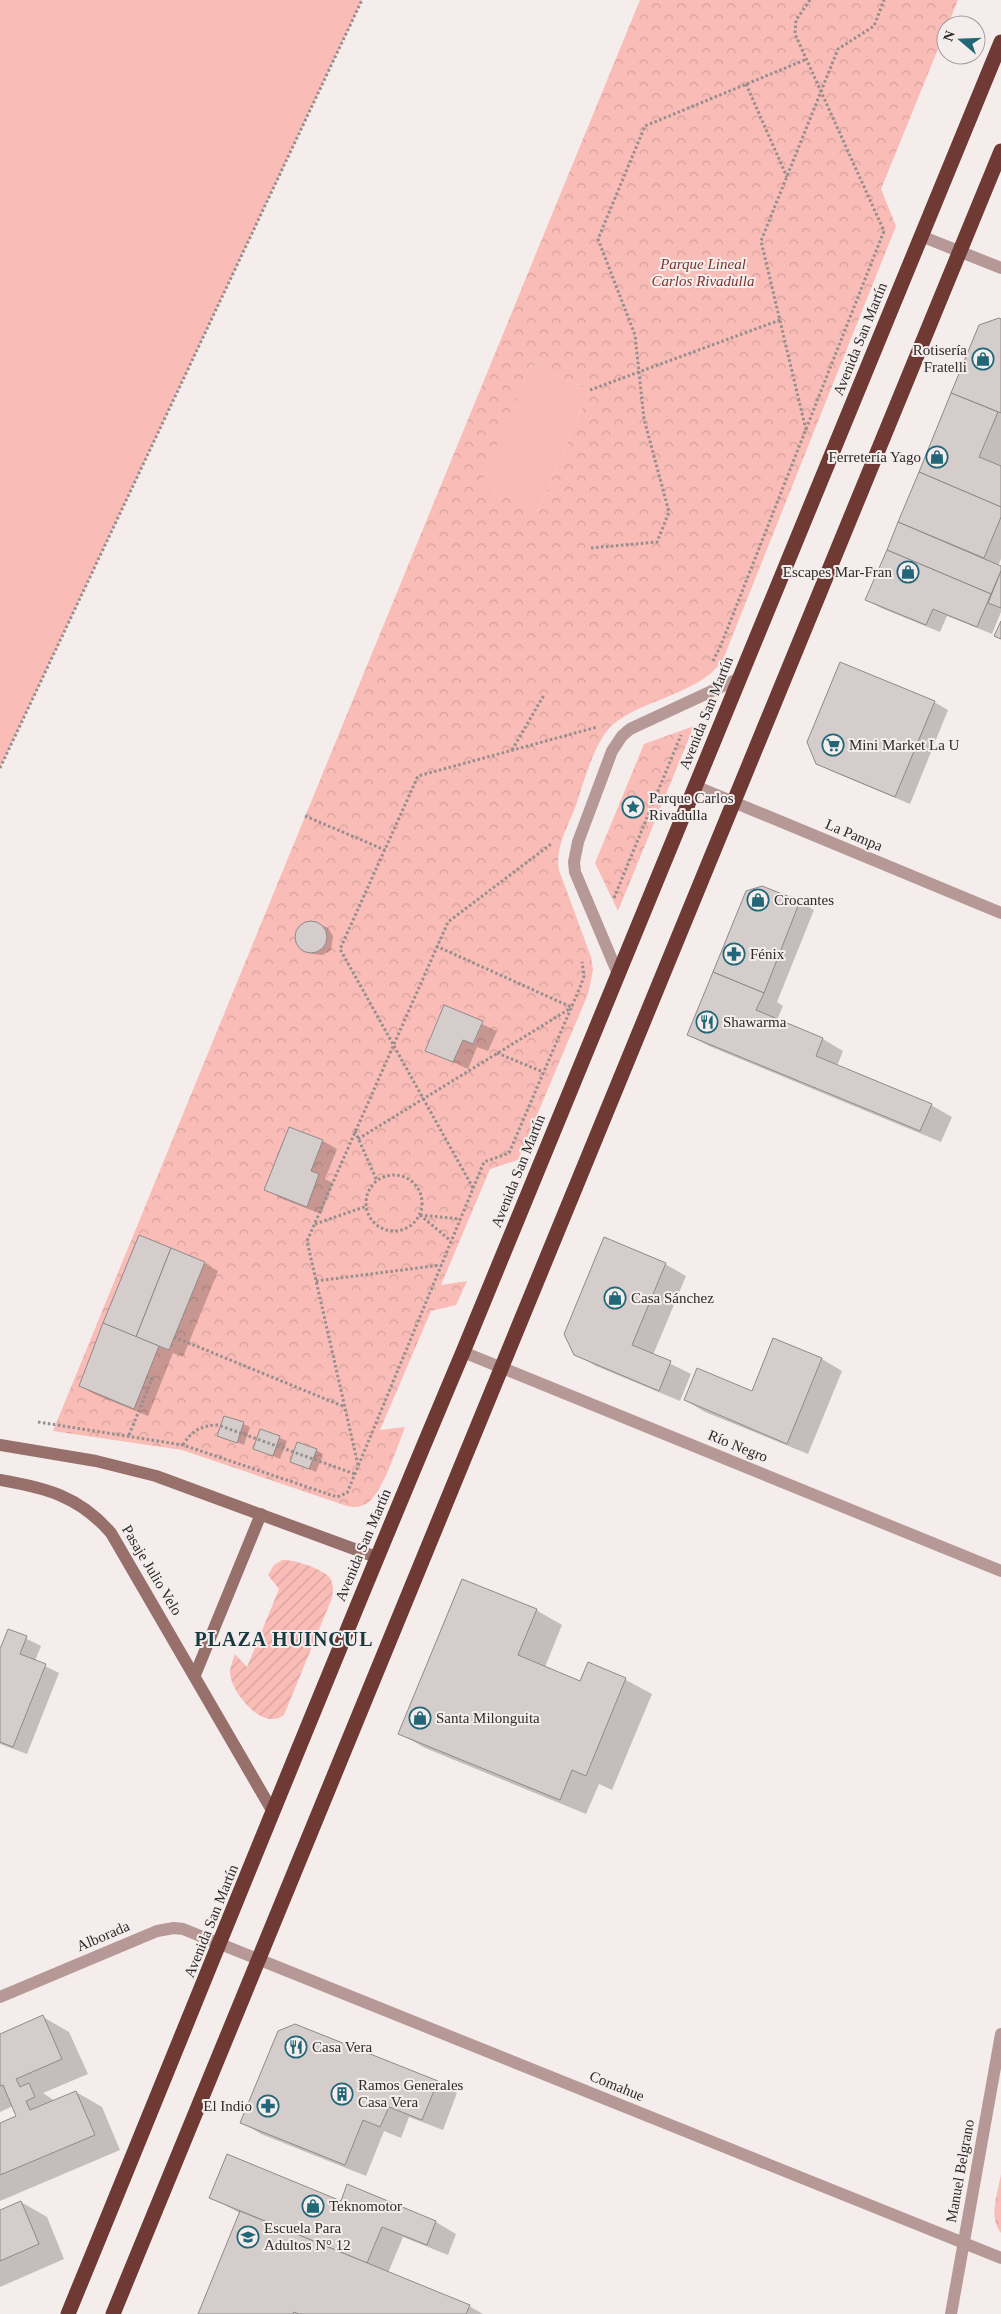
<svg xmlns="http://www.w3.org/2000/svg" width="1001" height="2314" font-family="Georgia,serif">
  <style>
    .grass { fill: #f9bcb6 }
    .park { fill: url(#park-crowns); fill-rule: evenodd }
    .garden { fill: url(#garden-furrows) }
    .shadow { fill: #0003 }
    .building { fill: #d4cdcc; stroke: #908989 }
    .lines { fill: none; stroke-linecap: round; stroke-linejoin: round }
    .path { stroke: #948f8e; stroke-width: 3; stroke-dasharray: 2.5 2.5; stroke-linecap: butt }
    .street { stroke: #b69996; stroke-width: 12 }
    .secondary { stroke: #98706b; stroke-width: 12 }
    .highway { stroke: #6f3934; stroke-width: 15 }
    .labels { text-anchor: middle; stroke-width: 4; stroke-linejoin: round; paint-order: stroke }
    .park-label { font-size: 15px; font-style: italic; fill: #80342f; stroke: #f4edec }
    .street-label { font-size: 15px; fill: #2e2b2b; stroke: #f4edec }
    .poi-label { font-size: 15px; fill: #2e2b2b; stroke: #f4edec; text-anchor: start }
    .district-label { font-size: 20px; font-weight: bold; letter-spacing: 1px; fill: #17383f; stroke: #f4edec }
  </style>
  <defs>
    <pattern id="park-crowns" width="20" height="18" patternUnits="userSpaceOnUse" patternTransform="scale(1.25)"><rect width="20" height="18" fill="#f9bcb6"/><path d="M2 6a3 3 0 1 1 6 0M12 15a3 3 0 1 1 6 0" fill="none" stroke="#d6a29d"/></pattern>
    <pattern id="garden-furrows" width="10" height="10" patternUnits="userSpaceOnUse" patternTransform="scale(1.25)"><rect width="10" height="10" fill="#f9bcb6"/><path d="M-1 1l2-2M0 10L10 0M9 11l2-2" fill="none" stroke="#d6a29d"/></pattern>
  </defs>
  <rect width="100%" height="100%" fill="#f4edec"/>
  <g class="grass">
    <polygon points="0,0 362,0 0,768"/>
    <polygon points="531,364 590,390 538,511 479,487"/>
  </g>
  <g class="park">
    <path d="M 640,0 L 958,0 L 881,189 L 896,226 L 724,657 C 704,696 633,699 607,731 C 592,750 583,785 575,808 C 567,828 555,848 559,870 L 591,957 L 593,970 L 588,994 L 518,1160 L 490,1169 L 441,1285 L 467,1281 L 456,1305 L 431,1311 L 380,1430 L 405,1427 C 398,1445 383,1491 369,1502 C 362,1507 355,1508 347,1506 L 182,1450 L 53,1431 ZM 531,364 L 590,390 L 538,511 L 480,486 ZM 444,1005 L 483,1022 L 474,1044 L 463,1040 L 453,1062 L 425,1050 ZM 289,1127 L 323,1140 L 311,1171 L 319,1174 L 307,1207 ZM 139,1235 L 205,1262 L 169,1350 L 159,1346 L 134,1408 L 79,1386 Z"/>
    <polygon points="694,726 618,911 595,863 644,744"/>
    <path d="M 1001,2174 L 1001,2233 C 988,2216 998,2193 1001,2174 Z"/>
  </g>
  <path class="garden" d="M 282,1560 C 293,1559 324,1569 330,1578 C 334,1585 333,1591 332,1598 L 284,1715 C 263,1732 231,1692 230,1673 C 230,1667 233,1660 235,1654 L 247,1667 L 279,1589 L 268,1575 L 274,1565 Z"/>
  <g class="shadow">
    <polygon points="1001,320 1001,559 998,566 1001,567 1001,612 992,634 947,616 940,632 881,608 867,600 980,326"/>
    <polygon points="934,702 948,710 910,804 831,771 817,763"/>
    <polygon points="762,887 800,902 814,910 777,1002 783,1006 777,1020 823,1039 843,1051 837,1066 931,1105 952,1117 941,1142 709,1046 688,1035"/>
    <polygon points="315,922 328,928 333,936 331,950 323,955 312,954 298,943 297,933 306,923"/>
    <polygon points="444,1007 497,1031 488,1051 477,1047 468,1069 427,1050"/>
    <polygon points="290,1129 323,1141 337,1149 325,1179 333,1183 321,1214 280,1198 266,1189"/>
    <polygon points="140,1237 204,1263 218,1271 183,1357 173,1353 148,1416 94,1394 80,1386"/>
    <polygon points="665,1264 686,1276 653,1355 691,1374 680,1401 596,1366 575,1354"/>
    <polygon points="774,1339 822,1359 842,1371 808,1454 705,1412 685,1400 752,1392"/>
    <polygon points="243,1424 250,1427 244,1445 218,1435"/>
    <polygon points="261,1430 287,1441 280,1459 255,1448"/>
    <polygon points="316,1450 323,1454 316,1472 291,1461"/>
    <polygon points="536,1610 562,1625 545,1667 581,1682 589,1664 626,1680 652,1694 612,1790 599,1784 586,1814 425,1748 399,1733"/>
    <polygon points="9,1630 41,1646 35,1661 59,1673 27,1754 0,1744 0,1653"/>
    <polygon points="43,2017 69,2032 88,2074 43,2093 55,2101 76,2092 102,2107 120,2150 0,2201 0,2124 18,2117 13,2106 0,2112 0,2036"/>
    <polygon points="437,2082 457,2093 443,2130 409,2117 401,2138 384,2131 366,2176 261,2134 241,2122"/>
    <polygon points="347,2186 436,2222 456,2234 448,2255 403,2237 388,2273 469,2306 483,2314 199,2314 240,2213 211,2198 341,2202"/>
    <polygon points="21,2202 47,2217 64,2259 0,2287 0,2211"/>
  </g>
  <g class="building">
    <polygon points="999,318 1001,319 1001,413 951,393 979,325"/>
    <polygon points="951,393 998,412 979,457 1001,466 1001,507 919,472"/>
    <polygon points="919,472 1001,507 1001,517 984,558 898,522"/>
    <polygon points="898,522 1001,566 1001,571 991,594 887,550"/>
    <polygon points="887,550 991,594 977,627 933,609 926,625 865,600"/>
    <polygon points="1001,571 1001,608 988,603"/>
    <polygon points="1001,621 1001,639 994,636"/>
    <polygon points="840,662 935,701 895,797 816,764 807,742"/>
    <polygon points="762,886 800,901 764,993 713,972 746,891"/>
    <circle cx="311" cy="937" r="16"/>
    <polygon points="713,972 764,993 756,1010 823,1038 816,1056 932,1104 920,1131 687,1035"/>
    <polygon points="444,1005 483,1021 473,1044 463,1040 453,1062 425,1051"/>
    <polygon points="289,1127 323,1140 311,1171 319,1174 307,1207 264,1190"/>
    <polygon points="139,1235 171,1248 136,1337 103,1323"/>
    <polygon points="604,1237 666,1263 632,1345 671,1361 659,1391 574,1355 564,1334"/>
    <polygon points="171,1248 205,1262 169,1350 136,1337"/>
    <polygon points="103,1323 159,1346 134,1409 79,1386"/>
    <polygon points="773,1338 822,1358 787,1444 684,1400 697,1368 752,1391"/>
    <polygon points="224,1416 244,1422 237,1443 217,1436"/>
    <polygon points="260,1429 280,1436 273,1456 253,1449"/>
    <polygon points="297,1442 317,1449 309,1469 290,1462"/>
    <polygon points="462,1579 537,1609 518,1655 580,1681 588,1662 626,1678 586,1776 572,1770 560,1800 398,1734"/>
    <polygon points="8,1629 27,1636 20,1654 46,1664 13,1747 0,1742 0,1649"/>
    <polygon points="43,2015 62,2059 16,2079 20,2087 29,2083 35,2097 26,2101 30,2110 76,2091 95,2135 0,2175 0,2123 16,2116 3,2085 0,2086 0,2034"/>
    <polygon points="295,2024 438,2081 422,2120 389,2107 380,2127 363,2120 345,2165 240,2123 278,2031"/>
    <polygon points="227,2154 341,2201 347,2184 436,2221 427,2245 382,2227 367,2263 209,2198"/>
    <polygon points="21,2201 39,2244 0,2261 0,2210"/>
    <polygon points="240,2211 470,2305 466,2314 299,2314 294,2312 293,2314 198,2314"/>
  </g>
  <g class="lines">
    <g class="path">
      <polyline points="746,84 787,177"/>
      <polyline points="590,390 780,320"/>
      <polyline points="806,430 761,241 838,49 874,26 884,0"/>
      <polyline points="591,548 657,542 669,512 644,419 635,335 598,239 645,126 807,59"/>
      <polyline points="713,661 721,645 884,231 795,34 796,20 810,0"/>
      <polyline points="512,750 544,695"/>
      <polyline points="0,768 362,0"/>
      <polyline points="305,816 385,850"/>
      <polyline points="614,898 681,735"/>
      <polyline points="436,946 571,1007"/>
      <polyline points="497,1053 543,1072"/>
      <polyline points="355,1131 377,1181"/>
      <polyline points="358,1139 571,1008"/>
      <circle cx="394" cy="1203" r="28"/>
      <polyline points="473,1188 340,949 418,776 597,727"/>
      <polyline points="420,1215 451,1241"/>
      <polyline points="420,1215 460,1219"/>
      <polyline points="315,1224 367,1206"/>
      <polyline points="316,1281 441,1265"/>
      <polyline points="174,1337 345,1407"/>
      <polyline points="38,1422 183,1445 337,1497 347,1493 484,1162 509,1153 581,985 584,976 582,962"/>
      <polyline points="129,1435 152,1379 146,1377"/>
      <path d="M 183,1445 C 191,1431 202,1425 218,1425 L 355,1474"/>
      <polyline points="358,1465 307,1241 448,922 551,844"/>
    </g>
    <g class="street">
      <polyline points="921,236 1001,268"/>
      <polyline points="695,786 1001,913"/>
      <polyline points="618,974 575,872 574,862 578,842 612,751 622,736 630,729 740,678"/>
      <polyline points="463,1352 1001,1571"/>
      <polyline points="0,1997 157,1931 174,1928 183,1929 1001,2258"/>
      <polyline points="951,2314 1001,2034"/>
    </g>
    <g class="secondary">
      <polyline points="0,1445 96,1461 156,1476 376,1557"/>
      <path d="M 0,1480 C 46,1488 79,1496 111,1533 L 273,1812"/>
      <polyline points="195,1675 261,1514"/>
    </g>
    <g class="highway">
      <path d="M 68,2314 C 200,1993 328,1671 463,1352 L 1001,42"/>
      <polyline points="113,2314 1001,151"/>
    </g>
  </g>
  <defs>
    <g id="shop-ring" transform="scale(1.125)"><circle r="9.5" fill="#f4edec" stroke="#216777" stroke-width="1.5"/><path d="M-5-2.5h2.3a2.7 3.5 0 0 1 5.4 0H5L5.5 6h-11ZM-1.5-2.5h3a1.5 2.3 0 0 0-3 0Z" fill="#216777"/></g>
    <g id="supermarket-ring" transform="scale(1.125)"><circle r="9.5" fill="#f4edec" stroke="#216777" stroke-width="1.5"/><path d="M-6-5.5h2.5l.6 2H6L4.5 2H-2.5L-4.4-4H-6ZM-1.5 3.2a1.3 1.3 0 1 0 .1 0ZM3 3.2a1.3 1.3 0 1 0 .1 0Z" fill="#216777"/></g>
    <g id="sight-ring" transform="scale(1.125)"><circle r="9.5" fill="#f4edec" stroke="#216777" stroke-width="1.5"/><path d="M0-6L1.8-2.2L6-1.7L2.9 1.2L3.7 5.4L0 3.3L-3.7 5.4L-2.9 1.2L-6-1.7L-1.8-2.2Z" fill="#216777"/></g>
    <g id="pharmacy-ring" transform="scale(1.125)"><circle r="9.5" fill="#f4edec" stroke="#216777" stroke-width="1.5"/><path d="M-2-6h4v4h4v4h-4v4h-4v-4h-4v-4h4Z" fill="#216777"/></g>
    <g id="restaurant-ring" transform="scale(1.125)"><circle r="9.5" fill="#f4edec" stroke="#216777" stroke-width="1.5"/><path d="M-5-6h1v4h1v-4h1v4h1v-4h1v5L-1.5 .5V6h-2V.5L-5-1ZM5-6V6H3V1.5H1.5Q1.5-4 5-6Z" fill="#216777"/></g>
    <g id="building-ring" transform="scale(1.125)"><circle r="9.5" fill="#f4edec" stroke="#216777" stroke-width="1.5"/><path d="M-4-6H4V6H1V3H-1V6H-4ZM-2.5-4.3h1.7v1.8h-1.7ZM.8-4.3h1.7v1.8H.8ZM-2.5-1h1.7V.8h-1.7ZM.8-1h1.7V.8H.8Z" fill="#216777"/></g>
    <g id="school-ring" transform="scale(1.125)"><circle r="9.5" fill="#f4edec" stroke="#216777" stroke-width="1.5"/><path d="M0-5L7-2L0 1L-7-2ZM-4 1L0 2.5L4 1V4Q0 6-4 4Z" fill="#216777"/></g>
  </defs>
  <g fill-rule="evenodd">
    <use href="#shop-ring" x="983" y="359"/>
    <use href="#shop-ring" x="937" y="457"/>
    <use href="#shop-ring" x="908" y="572"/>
    <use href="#supermarket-ring" x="833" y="745"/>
    <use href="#sight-ring" x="633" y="807"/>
    <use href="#shop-ring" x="758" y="900"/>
    <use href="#pharmacy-ring" x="734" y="954"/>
    <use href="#restaurant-ring" x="707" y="1022"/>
    <use href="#shop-ring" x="615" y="1298"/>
    <use href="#shop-ring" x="420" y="1718"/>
    <use href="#restaurant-ring" x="296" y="2047"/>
    <use href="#building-ring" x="342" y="2094"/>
    <use href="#pharmacy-ring" x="268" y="2106"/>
    <use href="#shop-ring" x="313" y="2206"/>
    <use href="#school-ring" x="248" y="2237"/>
  </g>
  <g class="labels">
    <g class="park-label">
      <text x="703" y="269">Parque Lineal<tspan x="703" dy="17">Carlos Rivadulla</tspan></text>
    </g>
    <g class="street-label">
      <text transform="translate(860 339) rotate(-68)" y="5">Avenida San Martín</text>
      <text transform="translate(706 713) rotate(-68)" y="5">Avenida San Martín</text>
      <text transform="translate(854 835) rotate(23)" y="5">La Pampa</text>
      <text transform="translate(518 1171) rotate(-68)" y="5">Avenida San Martín</text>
      <text transform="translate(738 1446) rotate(22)" y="5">Río Negro</text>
      <text transform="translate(363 1545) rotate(-67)" y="5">Avenida San Martín</text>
      <text transform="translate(152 1570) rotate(59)" y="5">Pasaje Julio Velo</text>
      <text transform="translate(211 1921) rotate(-68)" y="5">Avenida San Martín</text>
      <text transform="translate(103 1936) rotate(-23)" y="5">Alborada</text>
      <text transform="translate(617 2086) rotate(22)" y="5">Comahue</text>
      <text transform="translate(960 2171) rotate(-80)" y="5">Manuel Belgrano</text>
    </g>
    <g class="poi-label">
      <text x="967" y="355" text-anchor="end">Rotisería<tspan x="967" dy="17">Fratelli</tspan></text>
      <text x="921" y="462" text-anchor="end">Ferretería Yago</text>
      <text x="892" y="577" text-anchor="end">Escapes Mar-Fran</text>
      <text x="849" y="750">Mini Market La U</text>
      <text x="649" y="803">Parque Carlos<tspan x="649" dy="17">Rivadulla</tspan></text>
      <text x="774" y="905">Crocantes</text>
      <text x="750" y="959">Fénix</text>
      <text x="723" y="1027">Shawarma</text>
      <text x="631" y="1303">Casa Sánchez</text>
      <text x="436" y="1723">Santa Milonguita</text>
      <text x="312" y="2052">Casa Vera</text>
      <text x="358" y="2090">Ramos Generales<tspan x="358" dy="17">Casa Vera</tspan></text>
      <text x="252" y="2111" text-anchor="end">El Indio</text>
      <text x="329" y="2211">Teknomotor</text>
      <text x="264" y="2233">Escuela Para<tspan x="264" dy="17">Adultos N° 12</tspan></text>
    </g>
    <g class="district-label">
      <text x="284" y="1646">PLAZA HUINCUL</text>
    </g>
  </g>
  <g transform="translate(961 40) rotate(289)"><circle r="24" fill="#f4edec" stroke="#a59f9f"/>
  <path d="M0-4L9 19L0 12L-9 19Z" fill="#216777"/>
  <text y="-8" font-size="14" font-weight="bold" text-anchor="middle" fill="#2e2b2b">N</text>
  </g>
</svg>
